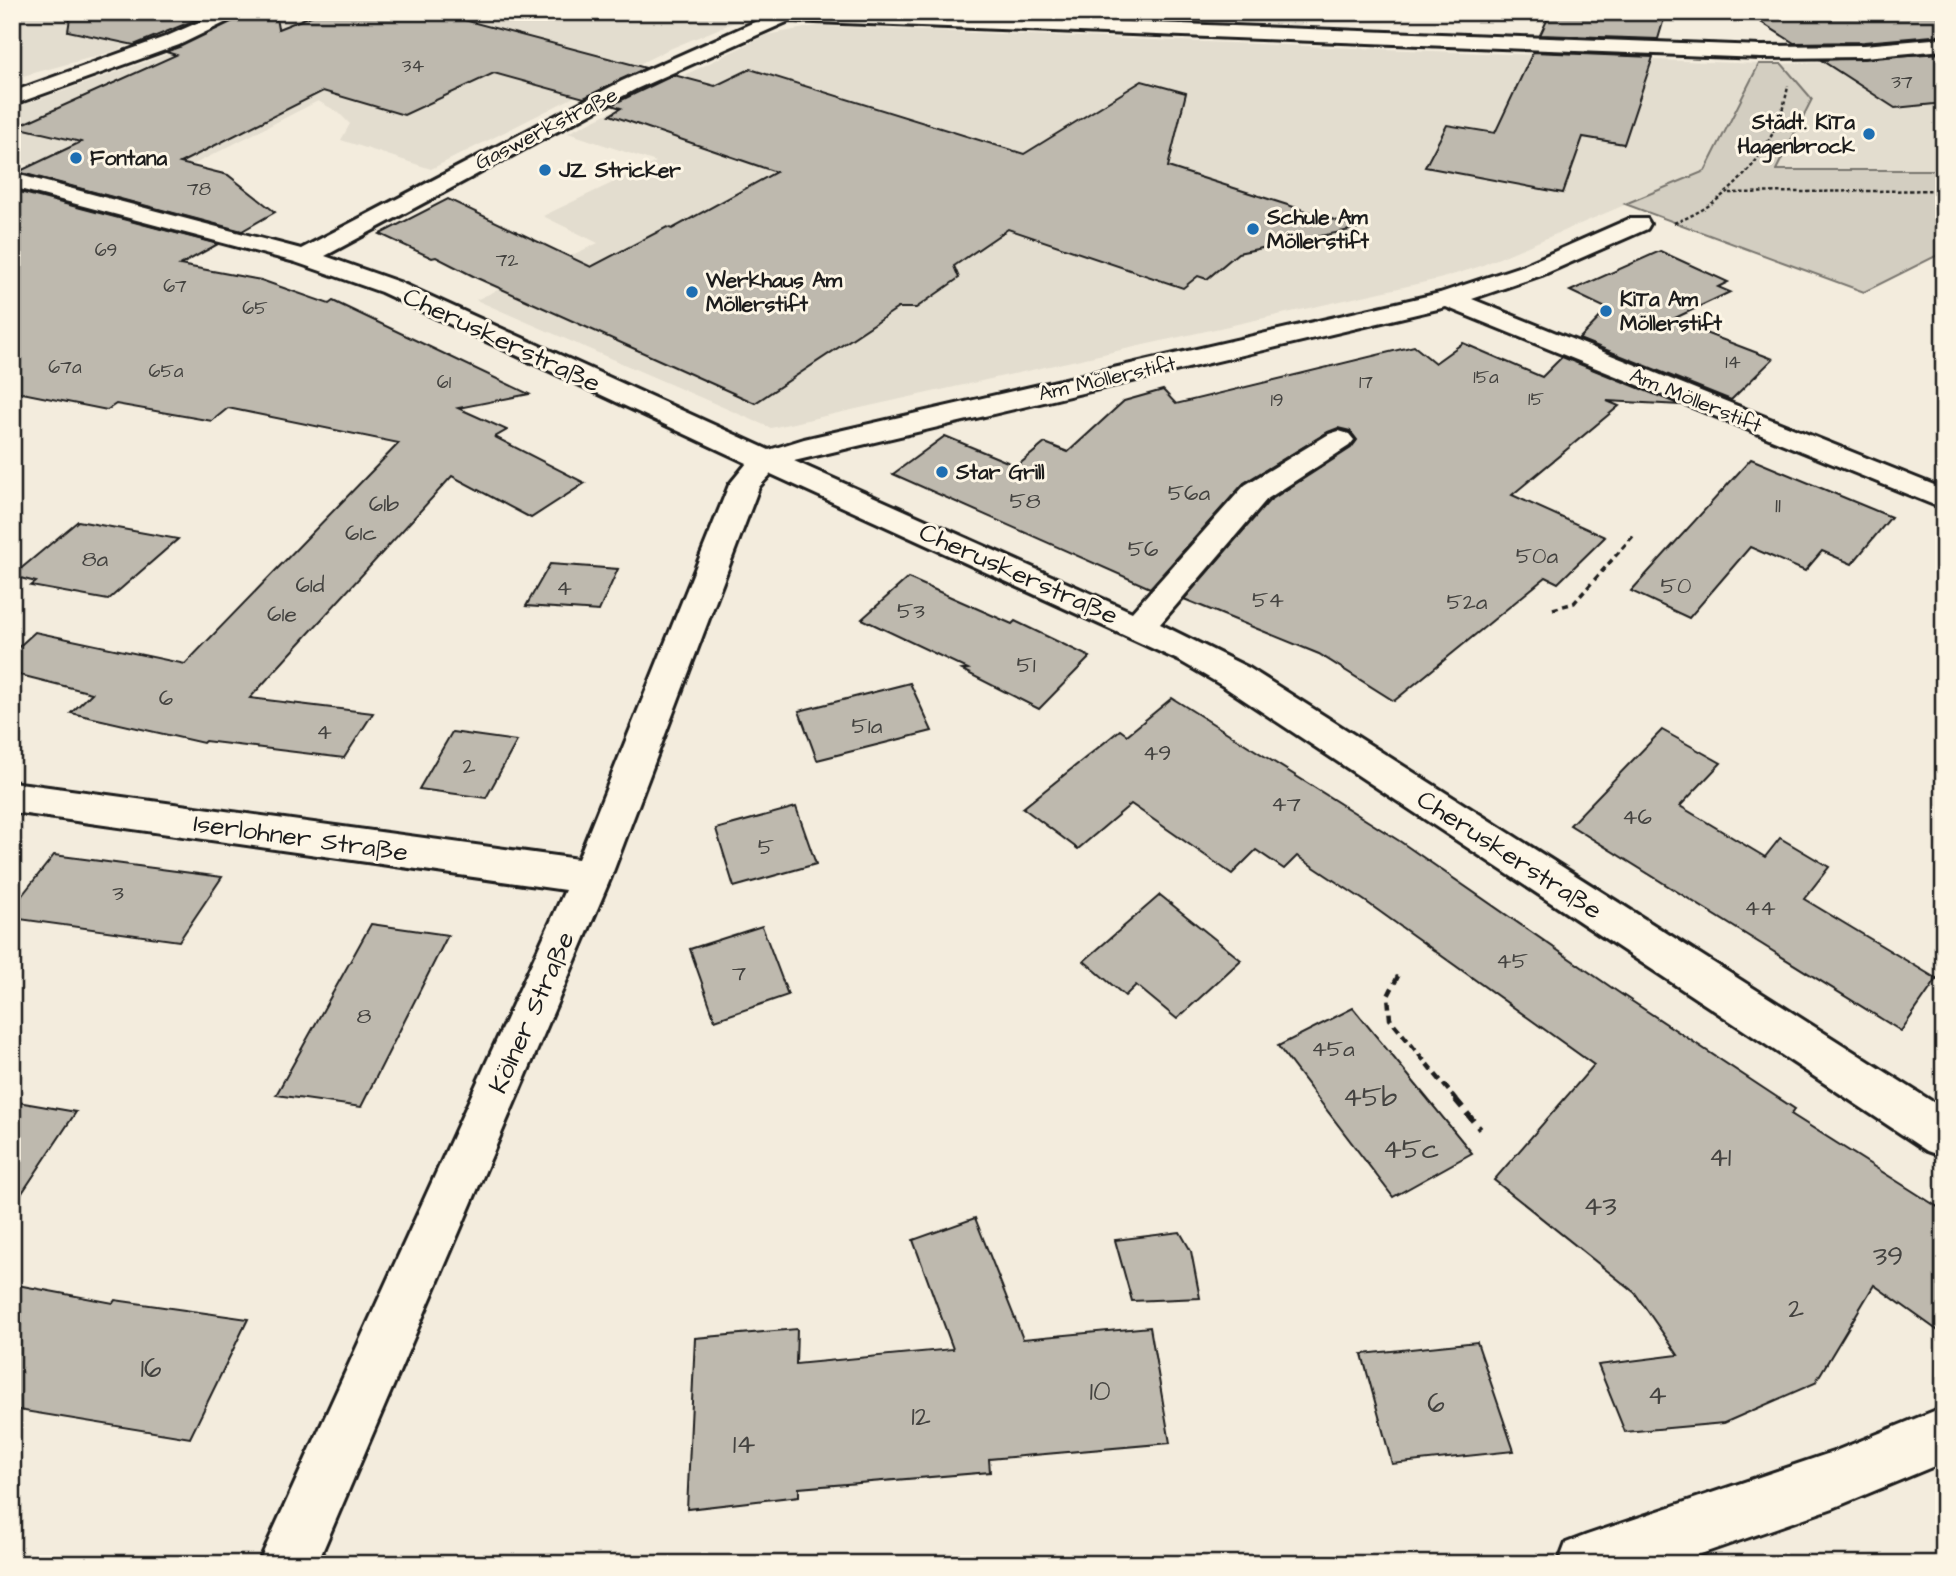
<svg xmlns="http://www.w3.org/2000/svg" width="1956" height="1576" font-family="'Architects Daughter',sans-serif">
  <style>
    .built { fill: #e3ddcf }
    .green { fill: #d3cec1; stroke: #78756e; stroke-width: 2 }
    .building { fill: #beb9ae; stroke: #1c1c1c; stroke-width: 2 }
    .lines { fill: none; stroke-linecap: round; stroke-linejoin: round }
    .minor-casing { stroke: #1c1c1c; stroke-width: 6 }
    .path-far3 { stroke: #1c1c1c; stroke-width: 2.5; stroke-dasharray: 3.5 2.5; stroke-linecap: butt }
    .path-far2 { stroke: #1c1c1c; stroke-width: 3.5; stroke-dasharray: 6 4.5; stroke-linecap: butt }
    .path-far1 { stroke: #1c1c1c; stroke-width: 4.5; stroke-dasharray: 8 5; stroke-linecap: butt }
    .path { stroke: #1c1c1c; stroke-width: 6; stroke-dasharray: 10 7; stroke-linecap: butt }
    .minor { fill: #fcf5e5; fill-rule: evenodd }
    .poi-dot { fill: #1f6fb2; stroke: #fcf5e5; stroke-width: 2.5 }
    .labels { text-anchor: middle; stroke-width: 6; stroke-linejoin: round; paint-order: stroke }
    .far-number-label { font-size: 19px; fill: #444340 }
    .far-poi-label { font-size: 21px; font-weight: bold; fill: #1c1c1c; stroke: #fcf5e5; text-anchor: start }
    .far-street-label { font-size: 21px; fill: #1c1c1c; stroke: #fcf5e5 }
    .number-label { font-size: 23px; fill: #444340 }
    .street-label { font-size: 26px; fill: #1c1c1c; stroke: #fcf5e5 }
    .near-number-label { font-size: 28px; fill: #444340 }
  </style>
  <rect width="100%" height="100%" fill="#f3ecdd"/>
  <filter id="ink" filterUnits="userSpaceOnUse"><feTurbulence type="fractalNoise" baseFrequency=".0143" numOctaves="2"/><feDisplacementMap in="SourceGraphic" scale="14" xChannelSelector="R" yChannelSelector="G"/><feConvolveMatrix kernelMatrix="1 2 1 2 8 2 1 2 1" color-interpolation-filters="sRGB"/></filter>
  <g filter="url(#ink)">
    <g class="built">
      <polygon points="12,12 202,12 115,51 12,79"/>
      <polygon points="265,12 759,12 667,50 431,169 341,140 350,124 338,112 318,101 138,193 12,160 12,109 194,45"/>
      <polygon points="1002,12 1300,12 1302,25"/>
      <polygon points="816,26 906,30 1759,64 1705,171 1478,267 1439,279 771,428 476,300 598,243 543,216 656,162 568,133 766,35"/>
      <polygon points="1944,56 1944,170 1776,170 1812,99 1782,64"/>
    </g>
    <polygon class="green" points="1759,64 1782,64 1812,99 1776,170 1944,170 1944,252 1864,292 1625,204 1705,171"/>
    <g class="building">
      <polygon points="71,12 215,12 134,45 68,31"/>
      <polygon points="249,12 275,12 278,29 321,12 434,12 646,68 584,98 494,73 404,115 323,91 180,163 228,175 275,212 242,231 18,172 81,142 16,127 176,55 166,52"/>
      <polygon points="1551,12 1666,12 1658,39 1540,35"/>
      <polygon points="1745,12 1944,12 1944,35 1864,42 1794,43"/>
      <polygon points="1533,52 1653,57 1624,144 1583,137 1563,193 1425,167 1447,125 1495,133"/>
      <polygon points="1944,53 1944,103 1895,108 1821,60"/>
      <polygon points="750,69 1024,154 1142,81 1186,93 1168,167 1360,228 1238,253 1207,279 1198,276 1183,288 1008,229 954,266 959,278 916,308 898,308 755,403 477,278 436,257 432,258 380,234 448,199 591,267 667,227 672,229 776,172 610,115 621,108 611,105 674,75 715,86"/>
      <polygon points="12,190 218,244 180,265 261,280 329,304 333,301 529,394 458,408 507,430 495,437 585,483 531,518 452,476 250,698 373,713 344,758 205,741 203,743 71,713 92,693 12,673 12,653 35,632 185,664 399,443 228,408 212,421 116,404 107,410 12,391"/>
      <polygon points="1660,251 1728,282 1718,287 1730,292 1671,320 1773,359 1731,400 1579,339 1608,309 1570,291"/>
      <polygon points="1463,343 1542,377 1562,357 1681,405 1607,401 1619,406 1512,495 1605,537 1558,583 1546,577 1394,701 1319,654 1184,599 1269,501 1351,448 1357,440 1350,431 1338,428 1328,432 1244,483 1150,588 893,474 945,436 1017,466 1045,443 1068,452 1124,401 1163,390 1176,404 1414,346 1435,363"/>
      <polygon points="1751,459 1891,517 1852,564 1822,551 1805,571 1750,547 1689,618 1631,591"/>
      <polygon points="78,521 178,539 108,600 31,586 36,582 12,576"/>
      <polygon points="550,564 618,569 599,611 526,606"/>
      <polygon points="908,578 1012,624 1015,621 1090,657 1039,709 962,670 968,669 862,619"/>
      <polygon points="910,683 932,731 817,760 799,711"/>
      <polygon points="1172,698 1401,842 1618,992 1795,1109 1791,1114 1944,1211 1944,1335 1874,1285 1815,1383 1724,1423 1625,1432 1598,1365 1678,1355 1635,1293 1494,1180 1594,1065 1365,901 1297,856 1284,869 1256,850 1232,874 1131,804 1078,849 1023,808 1120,730 1127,735"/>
      <polygon points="1662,730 1721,763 1680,806 1765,857 1780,838 1829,867 1804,899 1937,979 1901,1031 1570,825"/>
      <polygon points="452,732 517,741 486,798 419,789"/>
      <polygon points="796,807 816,864 734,887 716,829"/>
      <polygon points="54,855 222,877 179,941 12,918 12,908"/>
      <polygon points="1160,895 1241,960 1177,1019 1136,985 1125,996 1084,961"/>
      <polygon points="371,924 448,935 361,1107 276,1095"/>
      <polygon points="762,926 788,995 715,1020 690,949"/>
      <polygon points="1353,1008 1472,1153 1393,1197 1278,1046"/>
      <polygon points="12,1101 76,1112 12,1208"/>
      <polygon points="975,1218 1023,1339 1150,1327 1170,1443 989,1459 990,1472 799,1488 799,1496 687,1509 695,1338 797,1329 796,1364 953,1349 913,1240"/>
      <polygon points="1180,1232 1191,1251 1200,1298 1132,1301 1115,1240"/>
      <polygon points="12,1284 113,1303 115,1300 248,1319 190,1438 12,1409"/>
      <polygon points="1477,1342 1514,1451 1392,1464 1362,1354"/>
    </g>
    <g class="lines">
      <g class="minor-casing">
        <g id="minor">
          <polygon points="222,12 247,12 179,45 12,105 12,92 165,37"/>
          <polygon points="777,12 862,12 1761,46 1864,45 1944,38 1944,50 1864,57 1761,58 789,21 636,89 325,256 399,282 769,450 804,439 1440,293 1524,265 1629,219 1647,219 1650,224 1647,229 1542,275 1472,299 1944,489 1944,509 1446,307 794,461 1132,612 1245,485 1329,434 1339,431 1349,434 1354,440 1349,446 1267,499 1160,624 1249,668 1944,1109 1944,1157 1927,1151 1223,686 1180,661 771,474 759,487 611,877 317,1564 258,1564 565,890 12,812 12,782 578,859 729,485 747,463 381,292 295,262 12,187 12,173 301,249 622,81"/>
          <polygon points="1944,1407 1944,1462 1833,1508 1672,1564 1558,1564 1566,1543 1587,1535 1833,1452"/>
        </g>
      </g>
      <g class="path-far3">
        <polyline points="1729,193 1944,190"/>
        <path d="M 1674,223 C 1732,202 1778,147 1788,86"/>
      </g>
      <polyline class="path-far2" points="1553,609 1574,603 1633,536"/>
      <polyline class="path-far1" points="1398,976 1388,996 1390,1019 1458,1102"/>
      <polyline class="path" points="1456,1100 1480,1129"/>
      <use href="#minor" class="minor"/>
    </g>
  </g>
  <g class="poi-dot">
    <circle cx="1869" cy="134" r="7"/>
    <circle cx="76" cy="158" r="7"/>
    <circle cx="545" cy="170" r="7"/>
    <circle cx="1253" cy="229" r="7"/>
    <circle cx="692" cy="292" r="7"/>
    <circle cx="1606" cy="311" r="7"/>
    <circle cx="942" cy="472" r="7"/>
  </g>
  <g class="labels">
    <g class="far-number-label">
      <text x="413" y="72">34</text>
      <text x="1902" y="88">37</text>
      <text x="199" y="195">78</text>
      <text x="106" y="256">69</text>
      <text x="507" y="266">72</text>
      <text x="175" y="292">67</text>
      <text x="255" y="314">65</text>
      <text x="1733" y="368">14</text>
      <text x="65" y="373">67a</text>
      <text x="166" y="377">65a</text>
      <text x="1486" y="383">15a</text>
      <text x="444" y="388">61</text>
      <text x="1366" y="388">17</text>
      <text x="1536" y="405">15</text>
      <text x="1277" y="406">19</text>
    </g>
    <g class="far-poi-label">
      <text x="1855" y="129" text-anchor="end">Städt. KiTa<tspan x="1855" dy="24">Hagenbrock</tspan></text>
      <text x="90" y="165">Fontana</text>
      <text x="559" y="177">JZ Stricker</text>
      <text x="1267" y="224">Schule Am<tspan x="1267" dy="24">Möllerstift</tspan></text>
      <text x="706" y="287">Werkhaus Am<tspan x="706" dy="24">Möllerstift</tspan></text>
      <text x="1620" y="306">KiTa Am<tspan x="1620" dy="24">Möllerstift</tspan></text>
      <text x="956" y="479">Star Grill</text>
    </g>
    <g class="far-street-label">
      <text transform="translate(546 128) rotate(-27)" y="7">Gaswerkstraße</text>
      <text transform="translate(1107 378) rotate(-13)" y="7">Am Möllerstift</text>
      <text transform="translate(1696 400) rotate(22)" y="7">Am Möllerstift</text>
    </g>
    <g class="number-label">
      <text x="1189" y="500">56a</text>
      <text x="1025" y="508">58</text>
      <text x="384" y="511">61b</text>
      <text x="1778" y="512">11</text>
      <text x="361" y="540">61c</text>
      <text x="1143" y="556">56</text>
      <text x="1537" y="563">50a</text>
      <text x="95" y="566">8a</text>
      <text x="310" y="592">61d</text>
      <text x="1676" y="593">50</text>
      <text x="564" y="595">4</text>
      <text x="1268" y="607">54</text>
      <text x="1467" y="609">52a</text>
      <text x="911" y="618">53</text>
      <text x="282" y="621">61e</text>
      <text x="1026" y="672">51</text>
      <text x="166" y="705">6</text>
      <text x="867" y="733">51a</text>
      <text x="324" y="739">4</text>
      <text x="1157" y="760">49</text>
      <text x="469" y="773">2</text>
      <text x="1286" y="811">47</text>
      <text x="1637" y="824">46</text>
      <text x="766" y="854">5</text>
      <text x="118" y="900">3</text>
      <text x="1760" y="915">44</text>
      <text x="1512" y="968">45</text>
      <text x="739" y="980">7</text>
      <text x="364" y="1023">8</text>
      <text x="1333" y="1056">45a</text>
    </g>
    <g class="street-label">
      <text transform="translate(502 339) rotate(25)" y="9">Cheruskerstraße</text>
      <text transform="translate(1019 573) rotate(24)" y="9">Cheruskerstraße</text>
      <text transform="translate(301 837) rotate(8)" y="9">Iserlohner Straße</text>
      <text transform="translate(1510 854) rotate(33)" y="9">Cheruskerstraße</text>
      <text transform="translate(531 1012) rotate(-66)" y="9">Kölner Straße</text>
    </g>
    <g class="near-number-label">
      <text x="1370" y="1106">45b</text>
      <text x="1411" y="1158">45c</text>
      <text x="1720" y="1166">41</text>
      <text x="1600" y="1215">43</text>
      <text x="1888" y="1265">39</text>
      <text x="1796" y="1317">2</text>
      <text x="151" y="1377">16</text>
      <text x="1100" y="1400">10</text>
      <text x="1657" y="1404">4</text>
      <text x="1436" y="1412">6</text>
      <text x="921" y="1425">12</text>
      <text x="744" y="1453">14</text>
    </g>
  </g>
  <rect width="1956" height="1576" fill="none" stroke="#fcf5e5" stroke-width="42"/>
  <rect x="21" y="21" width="1914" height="1534" fill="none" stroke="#1c1c1c" stroke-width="2.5" filter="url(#ink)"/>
</svg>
